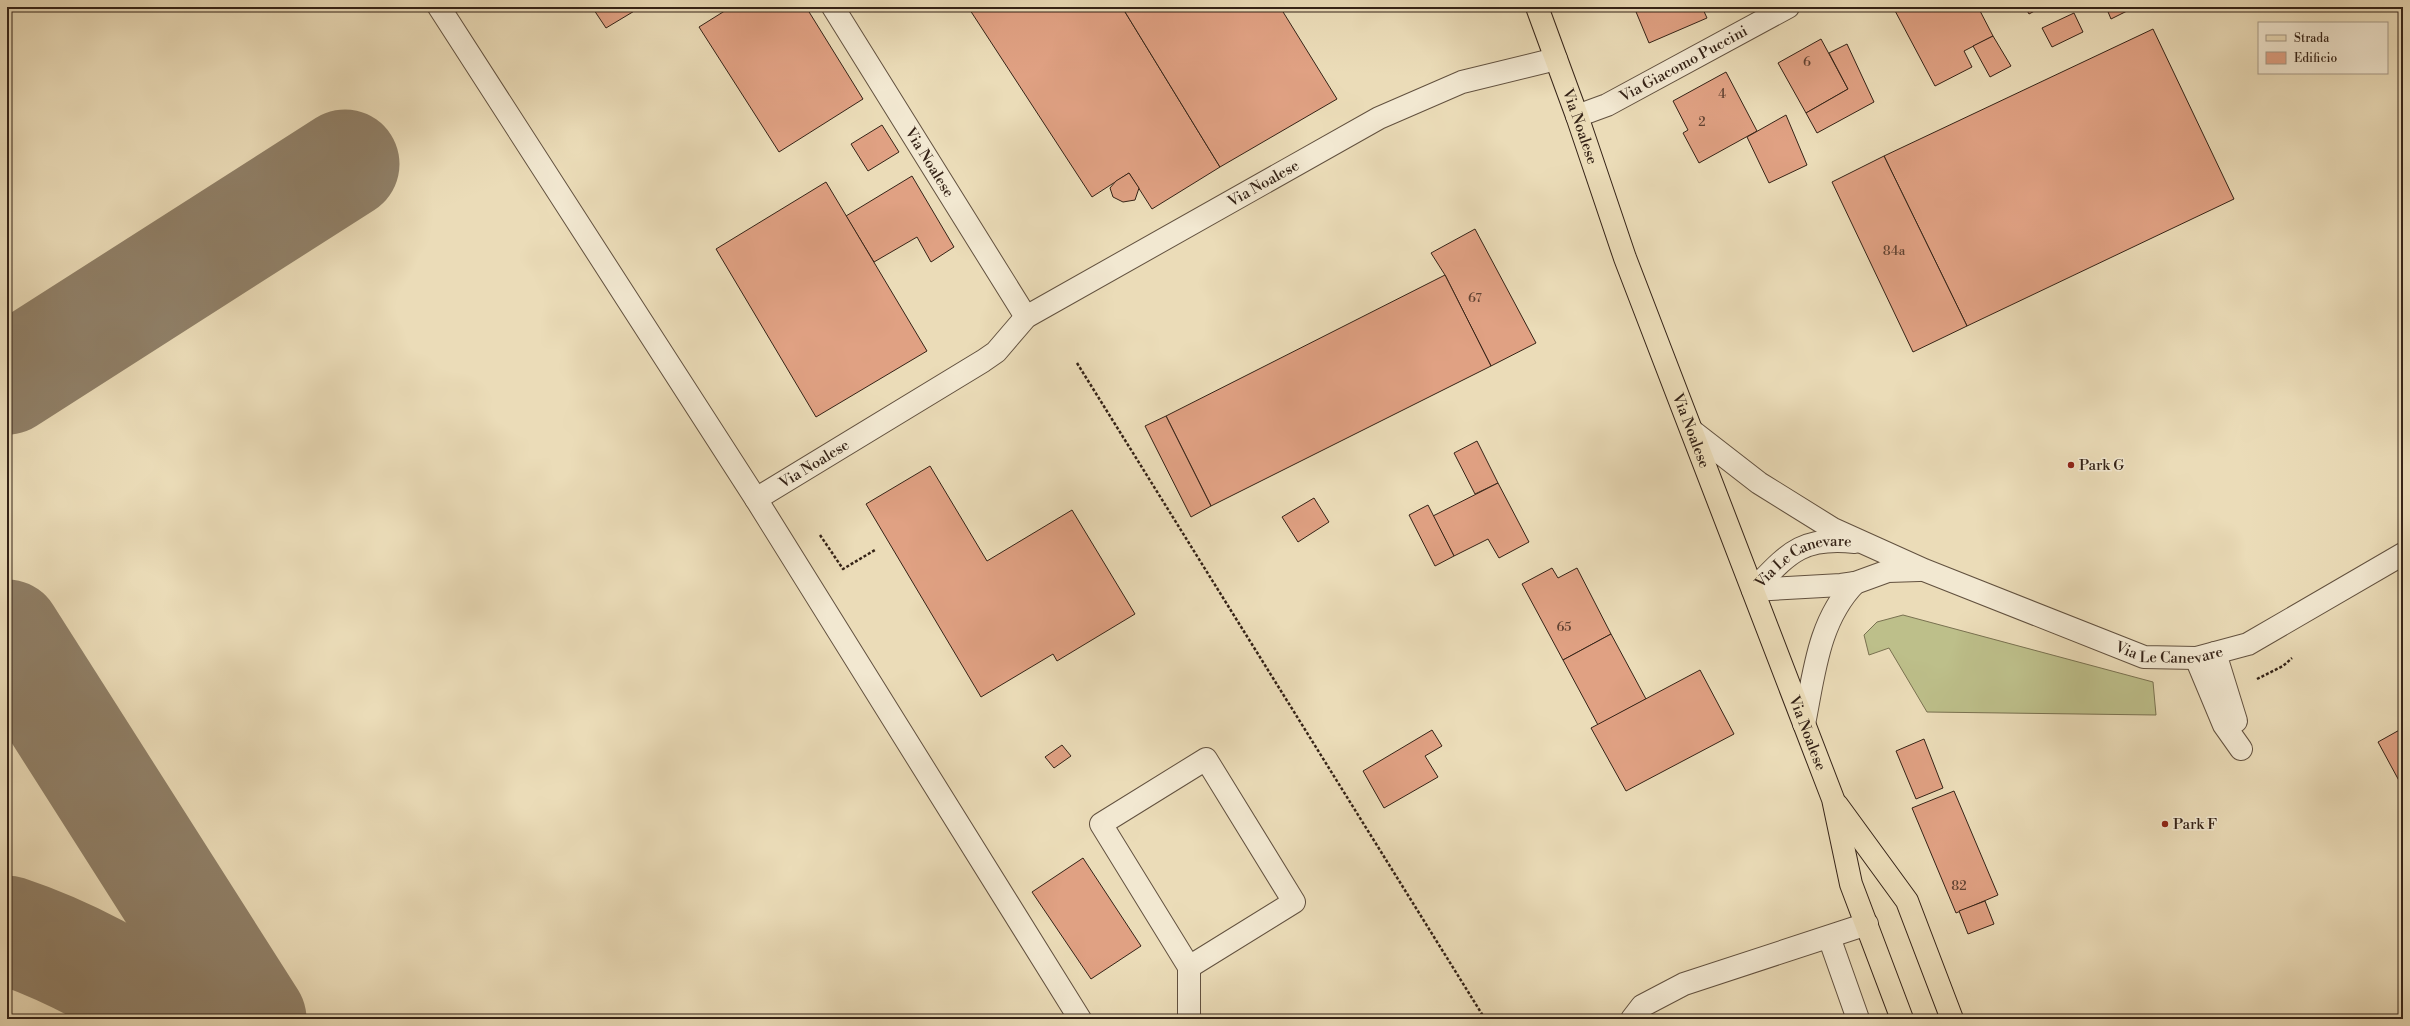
<svg xmlns="http://www.w3.org/2000/svg" width="2410" height="1026" font-family="'Libre Bodoni',serif">
  <style>
    .grass { fill: #bdbf8a; stroke: #797150 }
    .lines { fill: none; stroke-linecap: round; stroke-linejoin: round }
    .taxiway { stroke: #908068; stroke-width: 109 }
    .building { fill: #e0a183; stroke: #352317 }
    .lane-casing { stroke: #62513f; stroke-width: 24 }
    .street-casing { stroke: #62513f; stroke-width: 24 }
    .primary-casing { stroke: #352317; stroke-width: 24 }
    .path { stroke: #352317; stroke-width: 2.5; stroke-dasharray: 3 2; stroke-linecap: butt }
    .lane { stroke: #f2e8d1; stroke-width: 22 }
    .street { stroke: #f2e8d1; stroke-width: 22 }
    .primary { stroke: #ebdcb8; stroke-width: 22 }
    .poi-dot { fill: #8f2418; stroke: #f2e8d1; stroke-width: 1.5 }
    .labels { text-anchor: middle; stroke-width: 3; stroke-linejoin: round; paint-order: stroke }
    .number-label { font-size: 13px; fill: #604232 }
    .street-label { font-size: 15px; fill: #352317; stroke: #f2e8d1 }
    .poi-label { font-size: 15px; fill: #352317; stroke: #f2e8d1; text-anchor: start }
  </style>
  <rect width="100%" height="100%" fill="#ebdcb8"/>
  <filter id="stains"><feTurbulence type="fractalNoise" baseFrequency=".005" numOctaves="4"/><feColorMatrix values="0 0 0 0 .2 0 0 0 0 .09 0 0 0 0 .02 0 0 0 .5 -.17"/></filter>
  <radialGradient id="worn" r=".72"><stop offset=".6" stop-color="#630" stop-opacity="0"/><stop offset="1" stop-color="#630" stop-opacity=".3"/></radialGradient>
  <polygon class="grass" points="1903,615 2153,682 2156,715 1927,712 1889,648 1869,655 1864,635 1877,622"/>
  <g class="lines">
    <g class="taxiway">
      <polyline points="7,380 345,164"/>
      <polyline points="7,634 252,1019"/>
      <path d="M 7,930 C 70,951 125,982 180,1019"/>
    </g>
  </g>
  <g class="building">
    <polygon points="592,7 641,7 606,28"/>
    <polygon points="731,7 806,7 863,99 779,152 699,27"/>
    <polygon points="968,7 1122,7 1220,167 1152,209 1129,173 1092,197"/>
    <polygon points="1122,7 1280,7 1337,99 1220,167"/>
    <polygon points="1634,7 1702,7 1707,18 1649,43"/>
    <polygon points="1893,7 1978,7 1993,36 1964,51 1972,67 1935,86"/>
    <polygon points="2025,7 2042,7 2029,14"/>
    <polygon points="2106,7 2128,7 2129,10 2111,19"/>
    <polygon points="2074,13 2083,32 2052,47 2042,28"/>
    <polygon points="2153,29 2234,199 1967,326 1884,156"/>
    <polygon points="1993,36 2011,66 1990,77 1973,46"/>
    <polygon points="1821,39 1848,89 1806,113 1778,63"/>
    <polygon points="1847,44 1874,102 1817,133 1806,113 1848,89 1829,53"/>
    <polygon points="1726,72 1757,131 1699,163 1683,133 1688,130 1673,101"/>
    <polygon points="1786,115 1807,165 1769,183 1747,137"/>
    <polygon points="882,125 899,152 868,171 851,144"/>
    <polygon points="1884,156 1967,326 1913,352 1832,182"/>
    <polygon points="1129,173 1139,188 1135,200 1123,202 1113,197 1110,188 1116,181"/>
    <polygon points="912,176 954,247 931,262 917,237 874,262 846,216"/>
    <polygon points="826,182 927,351 816,417 716,249"/>
    <polygon points="1475,229 1536,343 1491,366 1445,275 1431,253"/>
    <polygon points="1445,275 1491,366 1211,506 1166,416"/>
    <polygon points="1166,416 1211,506 1191,517 1145,426"/>
    <polygon points="1477,441 1498,483 1475,494 1454,453"/>
    <polygon points="930,466 987,561 1072,510 1135,614 1057,661 1053,654 981,697 866,504"/>
    <polygon points="1498,483 1529,542 1499,558 1488,539 1454,556 1433,516"/>
    <polygon points="1314,498 1329,522 1298,542 1282,517"/>
    <polygon points="1428,505 1454,556 1435,566 1409,515"/>
    <polygon points="1552,568 1558,578 1577,568 1611,634 1563,660 1522,584"/>
    <polygon points="1611,634 1646,699 1598,725 1563,660"/>
    <polygon points="1700,670 1734,734 1626,791 1591,728"/>
    <polygon points="2403,728 2403,788 2378,742"/>
    <polygon points="1432,730 1442,746 1425,756 1438,777 1384,808 1363,771"/>
    <polygon points="1924,739 1943,788 1916,799 1896,751"/>
    <polygon points="1062,745 1071,756 1054,768 1045,757"/>
    <polygon points="1954,791 1998,895 1956,913 1912,808"/>
    <polygon points="1083,858 1141,946 1091,979 1032,892"/>
    <polygon points="1985,901 1994,924 1968,934 1959,911"/>
  </g>
  <g class="lines">
    <g class="lane-casing">
      <g id="lane">
        <polyline points="439,7 756,499 1080,1019"/>
        <path id="s1" d="M 833,7 L 1026,317"/>
        <path id="s2" d="M 756,499 L 983,361 L 996,352 L 1026,317 L 1379,118 L 1462,82 L 1556,59"/>
        <polyline points="2215,653 2236,721"/>
        <polyline points="2196,658 2224,725 2241,749"/>
        <polygon points="1206,759 1294,902 1189,967 1101,824"/>
        <polyline points="1829,937 1858,1019"/>
        <polyline points="1189,1019 1189,967"/>
        <polyline points="1632,1019 1642,1006 1684,984 1867,924"/>
      </g>
    </g>
    <g class="street-casing">
      <g id="street">
        <path id="s3" d="M 1577,116 L 1607,105 L 1788,7"/>
        <path id="s4" d="M 1692,431 L 1759,483 L 1833,529 L 1924,570 L 2144,657 L 2196,658 L 2248,644 L 2403,554"/>
        <polyline points="1753,590 1841,585 1855,583 1888,571 1919,570"/>
        <path id="s5" d="M 1753,590 C 1788,554 1801,536 1855,542"/>
        <path d="M 1804,724 C 1814,675 1818,621 1855,583"/>
      </g>
    </g>
    <g class="primary-casing">
      <g id="primary">
        <path id="s6" d="M 1537,7 L 1577,116 L 1625,258 L 1833,799 L 1851,884 L 1902,1019"/>
        <polyline points="1837,805 1907,901 1952,1019"/>
      </g>
    </g>
    <g class="path">
      <polyline points="1077,363 1485,1019"/>
      <polyline points="820,535 843,569 875,550"/>
      <polyline points="2257,679 2283,666 2292,658"/>
    </g>
    <use href="#lane" class="lane"/>
    <use href="#street" class="street"/>
    <use href="#primary" class="primary"/>
  </g>
  <g class="poi-dot">
    <circle cx="2071" cy="465" r="4"/>
    <circle cx="2165" cy="824" r="4"/>
  </g>
  <g class="labels">
    <g class="number-label">
      <text x="1807" y="66">6</text>
      <text x="1722" y="98">4</text>
      <text x="1702" y="126">2</text>
      <text x="1894" y="255">84a</text>
      <text x="1475" y="302">67</text>
      <text x="1564" y="631">65</text>
      <text x="1959" y="890">82</text>
    </g>
    <g class="street-label">
      <text dy="5" stroke="none"><textPath href="#s3" startOffset="119">Via Giacomo Puccini</textPath></text>
      <text dy="5" stroke="none"><textPath href="#s6" startOffset="127">Via Noalese</textPath></text>
      <text dy="5" stroke="none"><textPath href="#s1" startOffset="183">Via Noalese</textPath></text>
      <text dy="5" stroke="none"><textPath href="#s2" startOffset="600">Via Noalese</textPath></text>
      <text dy="5" stroke="none"><textPath href="#s6" startOffset="451">Via Noalese</textPath></text>
      <text dy="5" stroke="none"><textPath href="#s2" startOffset="68">Via Noalese</textPath></text>
      <text dy="5" stroke="none"><textPath href="#s5" startOffset="61">Via Le Canevare</textPath></text>
      <text dy="5" stroke="none"><textPath href="#s4" startOffset="533">Via Le Canevare</textPath></text>
      <text dy="5" stroke="none"><textPath href="#s6" startOffset="775">Via Noalese</textPath></text>
    </g>
    <g class="poi-label">
      <text x="2079" y="470">Park G</text>
      <text x="2173" y="829">Park F</text>
    </g>
  </g>
  <rect width="2410" height="1026" fill="none" stroke="#ebdcb8" stroke-width="24"/>
  <rect x="8" y="8" width="2394" height="1010" fill="none" stroke="#352317" stroke-width="2"/>
  <rect x="12" y="12" width="2386" height="1002" fill="none" stroke="#352317"/>
  <rect x="2258" y="22" width="130" height="52" fill="#f2e8d1" stroke="#a69987"/>
  <rect x="2266" y="35" width="20" height="6" fill="#ebdcb8" stroke="#a69987"/>
  <text x="2294" y="42" font-size="12" fill="#352317">Strada</text>
  <rect x="2266" y="52" width="20" height="12" fill="#e0a183" stroke="#a69987"/>
  <text x="2294" y="62" font-size="12" fill="#352317">Edificio</text>
  <rect width="100%" height="100%" filter="url(#stains)"/>
  <rect width="100%" height="100%" fill="url(#worn)"/>
</svg>
